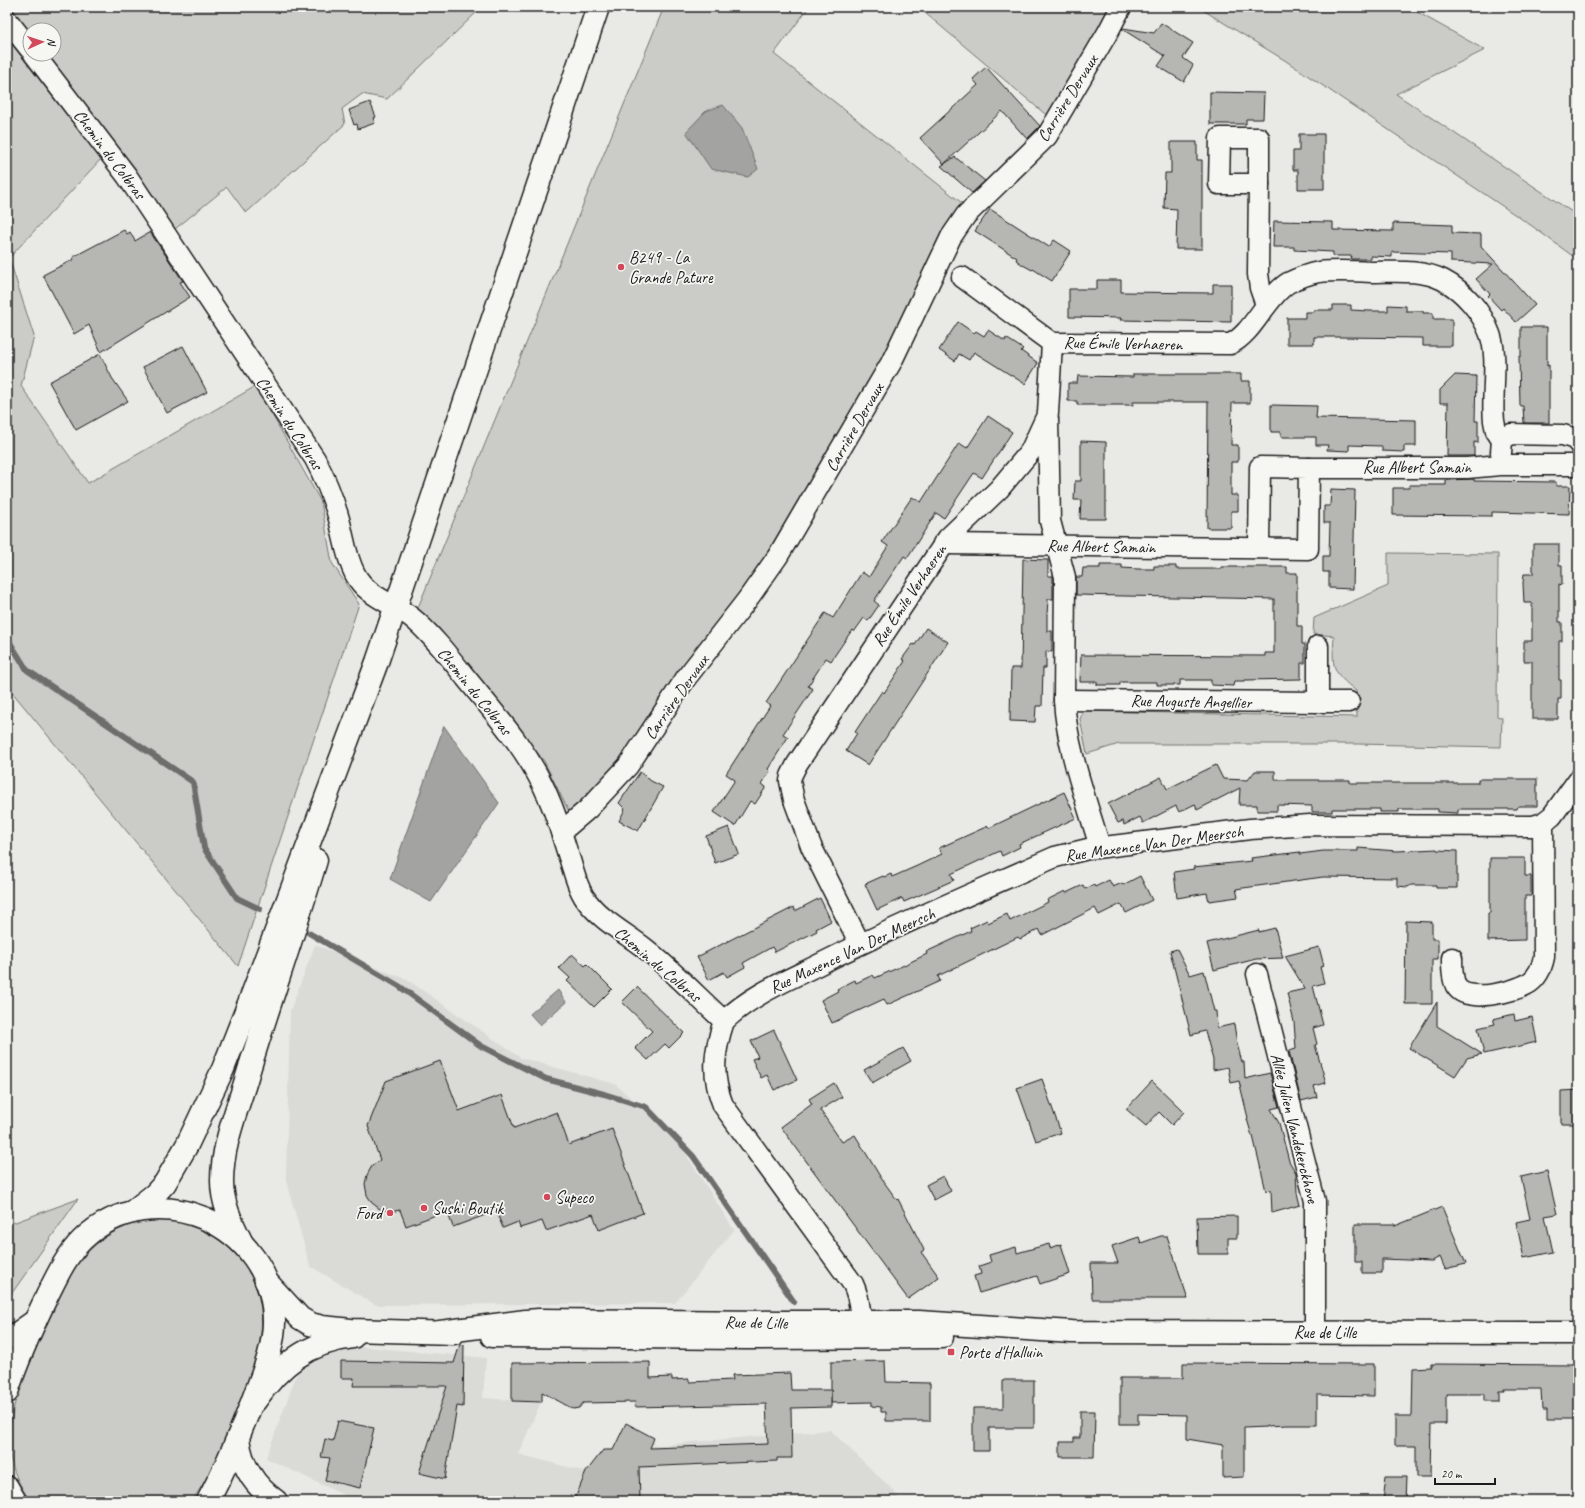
<svg xmlns="http://www.w3.org/2000/svg" width="1585" height="1508" font-family="Caveat,sans-serif">
  <style>
    .built { fill: #dadad6 }
    .green { fill: #cbcbc7; stroke: #747472 }
    .water { fill: #a3a3a1; stroke: #6d6d6c }
    .lines { fill: none; stroke-linecap: round; stroke-linejoin: round }
    .stream { stroke: #6d6d6c; stroke-width: 6 }
    .building { fill: #b6b6b3; stroke: #1c1c1c }
    .street-casing { stroke: #1c1c1c; stroke-width: 23 }
    .secondary-casing { stroke: #1c1c1c; stroke-width: 25 }
    .primary-casing { stroke: #1c1c1c; stroke-width: 25 }
    .street { stroke: #f6f6f2; stroke-width: 20 }
    .secondary { stroke: #f6f6f2; stroke-width: 22 }
    .primary { stroke: #f6f6f2; stroke-width: 22 }
    .poi-dot { fill: #d1495b; stroke: #f6f6f2; stroke-width: 1.5 }
    .labels { text-anchor: middle; stroke-width: 3.5; stroke-linejoin: round; paint-order: stroke }
    .street-label { font-size: 17px; fill: #1c1c1c; stroke: #f6f6f2 }
    .poi-label { font-size: 17px; fill: #1c1c1c; stroke: #f6f6f2; text-anchor: start }
  </style>
  <rect width="100%" height="100%" fill="#e9e9e5"/>
  <filter id="ink" filterUnits="userSpaceOnUse"><feTurbulence type="fractalNoise" baseFrequency=".025" numOctaves="2"/><feDisplacementMap in="SourceGraphic" scale="8" xChannelSelector="R" yChannelSelector="G"/><feConvolveMatrix kernelMatrix="1 2 1 2 8 2 1 2 1" color-interpolation-filters="sRGB"/></filter>
  <g filter="url(#ink)">
    <g class="built">
      <polygon points="315,945 406,979 521,1058 615,1084 675,1137 734,1230 675,1303 376,1305 310,1266 286,1180 290,1011"/>
      <polygon points="354,1346 486,1358 483,1398 541,1402 518,1454 586,1472 603,1450 830,1430 894,1491 900,1501 356,1501 266,1458 302,1360"/>
    </g>
    <g class="green">
      <polygon points="7,7 482,7 387,99 362,94 342,109 345,124 246,213 227,187 175,229 42,54 54,54 54,30 30,30 30,39"/>
      <polygon points="664,7 809,7 774,54 962,203 898,332 749,583 633,744 570,814 544,761 477,676 417,610"/>
      <polygon points="918,7 1114,7 1051,119"/>
      <polygon points="1198,7 1408,7 1485,50 1396,94 1578,216 1578,260 1532,226 1286,61"/>
      <polygon points="7,38 101,159 9,258 34,336 21,386 88,483 256,386 321,502 332,563 359,604 238,966 7,686"/>
      <path d="M 1388,553 L 1498,554 L 1497,716 L 1502,718 L 1501,747 L 1357,744 L 1119,744 L 1087,754 L 1080,719 L 1083,711 L 1357,717 L 1356,691 C 1331,671 1332,667 1334,636 L 1313,634 L 1314,618 L 1388,586 Z"/>
      <polygon points="78,1199 12,1293 7,1298 7,1220 10,1224"/>
      <path d="M 148,1220 C 164,1220 180,1221 196,1226 C 201,1228 207,1232 212,1235 C 250,1257 267,1297 260,1340 C 256,1367 244,1393 234,1418 C 225,1441 207,1483 191,1501 L 31,1501 C 17,1484 8,1460 9,1439 C 11,1400 28,1364 44,1329 C 57,1299 69,1269 94,1246 C 110,1232 127,1225 148,1220 Z"/>
    </g>
    <g class="water">
      <polygon points="723,105 742,128 758,169 748,177 711,169 686,132 706,111"/>
      <polygon points="444,726 499,803 431,902 390,879"/>
      <polygon points="558,990 566,1002 540,1025 530,1014"/>
    </g>
    <g class="lines">
      <g class="stream">
        <polyline points="7,638 27,670 193,782 204,848 237,898 260,909"/>
        <polyline points="309,933 399,986 481,1046 546,1079 604,1094 646,1107 693,1156 794,1302"/>
      </g>
    </g>
    <g class="building">
      <polygon points="1161,23 1193,43 1183,58 1193,65 1184,82 1158,66 1165,56 1122,29 1123,28 1154,33"/>
      <polygon points="986,67 1040,126 1027,139 1002,111 944,164 920,138 978,85 973,79"/>
      <polygon points="1210,92 1264,93 1263,119 1246,119 1246,124 1210,124"/>
      <polygon points="370,102 376,117 373,118 375,123 358,129 357,124 354,125 349,110"/>
      <polygon points="1299,134 1324,134 1324,189 1298,189 1298,170 1293,170 1293,151 1299,151"/>
      <polygon points="1171,142 1197,142 1197,160 1202,160 1202,249 1176,249 1177,209 1164,208 1165,173 1171,173"/>
      <polygon points="955,157 985,181 972,193 941,166"/>
      <polygon points="990,209 1049,247 1054,240 1071,251 1052,281 1033,269 1032,270 1023,265 1016,260 1017,258 975,231"/>
      <polygon points="1274,221 1333,222 1333,230 1393,231 1393,223 1452,225 1452,233 1481,234 1481,246 1535,305 1516,322 1503,308 1501,310 1488,296 1490,294 1476,279 1493,264 1451,262 1451,254 1392,252 1392,257 1371,256 1371,259 1351,259 1352,256 1333,256 1333,252 1294,250 1294,247 1273,247"/>
      <polygon points="124,230 127,234 130,232 135,241 150,232 183,281 180,282 190,297 101,352 89,325 74,334 43,275 74,259 73,257"/>
      <polygon points="1097,280 1121,280 1121,292 1213,293 1213,284 1231,284 1231,322 1120,320 1121,318 1069,317 1069,289 1097,289"/>
      <polygon points="1333,305 1351,305 1351,310 1369,311 1388,311 1388,305 1406,306 1406,311 1423,311 1423,313 1433,313 1433,319 1452,319 1452,346 1423,346 1423,338 1341,337 1314,337 1314,344 1287,344 1287,318 1305,318 1305,312 1314,312 1314,310 1333,310"/>
      <polygon points="958,322 974,333 976,331 984,336 988,330 1005,341 1006,338 1023,349 1021,351 1038,363 1025,384 974,352 969,360 959,354 955,361 939,350"/>
      <polygon points="1521,327 1547,327 1547,366 1549,365 1549,423 1524,423 1523,406 1520,406 1519,356 1521,356"/>
      <polygon points="183,346 207,392 167,413 143,367"/>
      <polygon points="100,354 112,378 128,401 76,430 49,382"/>
      <polygon points="1133,374 1241,374 1241,381 1250,381 1250,403 1232,403 1231,445 1238,445 1238,462 1231,462 1231,495 1238,495 1238,511 1231,511 1231,528 1207,528 1208,402 1133,402 1133,405 1077,405 1077,401 1068,401 1068,383 1077,383 1078,376 1133,377"/>
      <polygon points="1455,375 1476,376 1475,421 1478,421 1478,443 1474,442 1474,456 1447,456 1448,403 1440,403 1440,390"/>
      <polygon points="1271,405 1317,406 1316,418 1416,420 1416,446 1404,446 1404,452 1382,451 1382,446 1349,445 1349,451 1327,450 1328,445 1316,445 1316,437 1281,437 1281,432 1271,432"/>
      <polygon points="988,416 1012,432 982,478 974,473 944,518 936,513 907,558 904,556 874,601 879,605 868,621 864,618 854,632 852,630 831,661 826,658 808,686 813,689 783,734 788,737 768,769 770,771 762,784 766,787 755,804 750,801 735,826 714,812 735,780 726,774 770,706 766,703 825,613 833,618 862,572 869,577 888,546 882,542 912,497 921,502 959,443 967,448"/>
      <polygon points="1081,441 1106,442 1106,519 1080,519 1081,500 1074,500 1075,481 1081,481"/>
      <polygon points="1474,479 1474,481 1556,482 1556,486 1570,486 1569,514 1492,512 1492,516 1393,515 1393,488 1409,488 1409,485 1446,485 1446,480"/>
      <polygon points="1331,489 1355,490 1353,589 1329,588 1329,572 1323,572 1323,556 1329,556 1330,523 1324,523 1324,506 1330,506"/>
      <polygon points="1533,544 1559,544 1559,565 1562,565 1562,585 1559,584 1559,622 1562,622 1562,641 1559,641 1559,680 1561,680 1561,699 1558,699 1558,719 1532,719 1532,661 1524,661 1524,641 1532,641 1532,603 1524,603 1523,583 1524,574 1533,574"/>
      <polygon points="1023,559 1048,560 1048,576 1053,576 1053,599 1048,599 1047,615 1047,631 1052,631 1052,652 1046,651 1046,668 1043,668 1042,706 1036,706 1035,722 1010,721 1011,668 1021,668"/>
      <polygon points="1100,565 1122,565 1122,568 1138,569 1154,569 1154,566 1176,566 1176,569 1222,569 1222,567 1287,567 1287,573 1297,573 1297,626 1302,626 1302,644 1305,644 1305,663 1301,663 1301,679 1245,680 1245,681 1234,681 1233,686 1211,685 1211,680 1180,680 1180,685 1157,685 1157,682 1120,682 1120,685 1097,685 1097,682 1080,682 1081,655 1265,656 1265,653 1274,653 1274,599 1076,595 1076,577 1082,577 1083,568 1100,568"/>
      <polygon points="926,628 948,642 868,765 846,751 857,733 855,732 882,691 884,693 905,661 902,659 913,644 915,645"/>
      <polygon points="1216,765 1223,779 1248,780 1255,771 1275,771 1275,780 1350,780 1350,783 1478,783 1478,779 1537,779 1537,806 1518,806 1517,809 1458,809 1458,813 1438,812 1438,809 1399,809 1399,812 1380,812 1380,809 1332,809 1332,812 1312,812 1312,806 1277,805 1277,811 1257,811 1257,805 1239,805 1240,788 1197,810 1195,804 1179,812 1176,806 1143,823 1140,817 1124,825 1123,821 1118,823 1108,804 1161,777 1167,789"/>
      <polygon points="640,772 651,781 663,787 638,831 619,821 625,809 619,803"/>
      <polygon points="1064,792 1076,818 1019,844 1020,847 1002,856 1000,851 951,874 954,880 936,888 904,902 902,898 877,910 865,884 883,876 884,877 891,874 892,877 917,866 942,854 939,848 988,826 989,828"/>
      <polygon points="729,827 739,854 715,863 706,836"/>
      <polygon points="1358,848 1397,851 1437,849 1437,850 1457,851 1457,888 1436,888 1436,885 1411,885 1408,887 1397,886 1397,878 1323,877 1236,889 1238,897 1209,901 1207,893 1177,898 1174,872 1194,869 1193,867 1233,863 1252,861 1251,858 1300,852 1300,854 1323,851 1358,851"/>
      <polygon points="1490,858 1525,858 1525,876 1531,876 1531,896 1525,896 1525,940 1488,941 1488,913 1490,913"/>
      <polygon points="1140,876 1152,900 1126,913 1121,904 1099,915 1095,908 1042,935 1039,929 1020,939 1018,937 938,976 940,981 887,1005 884,999 832,1023 821,1000 838,991 837,989 855,980 856,983 873,975 875,978 902,966 927,954 926,952 971,931 970,928 987,920 988,923 1007,914 1010,921 1048,902 1047,900 1065,891 1066,893 1083,885 1085,889 1094,885 1095,887 1109,880 1113,887 1122,883 1123,885"/>
      <polygon points="820,898 831,921 816,929 817,931 775,952 772,947 743,963 745,967 727,977 724,972 709,980 697,957 794,907 795,911"/>
      <polygon points="1406,921 1432,922 1432,939 1438,939 1438,959 1432,959 1432,1004 1405,1004"/>
      <polygon points="1275,928 1283,958 1256,959 1214,970 1207,943 1259,930 1259,932"/>
      <polygon points="1319,947 1324,966 1320,967 1324,983 1313,986 1323,1025 1313,1028 1317,1044 1315,1045 1326,1083 1314,1086 1317,1097 1301,1101 1289,1051 1296,1049 1294,1022 1287,993 1305,989 1285,956"/>
      <polygon points="1177,949 1190,975 1204,971 1214,1011 1216,1011 1217,1028 1234,1024 1237,1044 1242,1062 1244,1062 1245,1079 1270,1073 1279,1107 1271,1109 1279,1123 1289,1161 1296,1173 1297,1193 1300,1205 1272,1213 1271,1190 1266,1191 1253,1136 1252,1136 1247,1119 1248,1118 1239,1081 1231,1083 1228,1067 1213,1070 1213,1060 1205,1031 1191,1035 1170,951"/>
      <polygon points="572,954 585,966 587,964 612,989 594,1007 567,981 570,978 559,968"/>
      <polygon points="637,987 684,1033 669,1048 665,1044 648,1060 635,1048 652,1031 622,1002"/>
      <polygon points="1437,1002 1437,1026 1482,1054 1467,1058 1455,1076 1409,1048"/>
      <polygon points="1514,1014 1515,1021 1532,1017 1537,1042 1484,1054 1478,1028 1495,1024 1493,1019"/>
      <polygon points="774,1030 797,1080 774,1090 767,1075 761,1078 752,1059 758,1057 751,1041"/>
      <polygon points="903,1048 911,1061 872,1083 864,1070"/>
      <polygon points="440,1061 459,1111 502,1095 514,1128 557,1112 569,1145 612,1129 643,1213 599,1230 593,1214 546,1231 542,1221 520,1228 518,1222 503,1228 496,1211 453,1227 447,1211 406,1226 400,1210 390,1212 380,1209 372,1203 367,1195 365,1184 367,1175 372,1166 380,1160 368,1126 386,1081"/>
      <polygon points="1042,1079 1061,1133 1036,1141 1017,1088"/>
      <polygon points="1152,1081 1184,1112 1172,1125 1159,1112 1146,1126 1126,1109"/>
      <polygon points="834,1083 842,1097 820,1110 842,1142 855,1135 881,1178 897,1200 898,1199 924,1250 921,1252 939,1277 908,1299 781,1127 812,1104 809,1099"/>
      <polygon points="1578,1090 1578,1124 1561,1124 1561,1091"/>
      <polygon points="1547,1171 1557,1214 1545,1216 1553,1252 1524,1258 1516,1222 1530,1219 1521,1177"/>
      <polygon points="943,1176 951,1191 934,1200 926,1185"/>
      <polygon points="1442,1207 1466,1264 1445,1269 1440,1257 1432,1261 1382,1259 1382,1273 1362,1273 1362,1262 1355,1262 1355,1224 1395,1224 1395,1226"/>
      <polygon points="1237,1216 1237,1238 1228,1238 1228,1254 1198,1254 1197,1217"/>
      <polygon points="1161,1236 1167,1236 1188,1299 1092,1299 1091,1263 1118,1263 1112,1246 1139,1237 1141,1243"/>
      <polygon points="1049,1244 1050,1248 1061,1244 1070,1274 1040,1284 1037,1276 979,1293 974,1276 981,1274 979,1266 991,1262 989,1255 1016,1247 1017,1253"/>
      <polygon points="460,1344 464,1345 463,1407 457,1406 445,1479 419,1473 447,1386 353,1386 354,1378 341,1378 341,1361 454,1363"/>
      <polygon points="885,1361 886,1382 930,1383 930,1421 886,1421 886,1412 881,1412 881,1407 872,1406 872,1402 831,1403 831,1362"/>
      <polygon points="650,1362 650,1378 672,1377 672,1380 689,1379 689,1382 733,1380 732,1375 790,1373 791,1390 831,1390 831,1407 791,1408 792,1458 777,1458 777,1461 639,1467 640,1501 574,1501 586,1472 603,1450 613,1450 626,1423 654,1438 650,1448 768,1444 766,1404 634,1407 636,1402 583,1403 579,1408 573,1409 542,1392 542,1402 512,1401 512,1363"/>
      <polygon points="1183,1363 1374,1364 1374,1396 1317,1395 1317,1425 1288,1425 1266,1426 1266,1427 1244,1428 1244,1477 1223,1478 1223,1445 1187,1439 1187,1415 1138,1414 1138,1424 1120,1424 1120,1378 1183,1378"/>
      <polygon points="1431,1364 1576,1365 1576,1374 1578,1374 1578,1419 1547,1419 1547,1409 1542,1409 1541,1389 1504,1389 1504,1391 1499,1391 1499,1401 1484,1401 1484,1394 1446,1394 1446,1424 1431,1424 1430,1477 1416,1477 1416,1446 1395,1446 1395,1416 1412,1416 1413,1368 1431,1367"/>
      <polygon points="1003,1380 1034,1380 1034,1428 989,1428 989,1451 973,1451 973,1408 1003,1408"/>
      <polygon points="1080,1411 1095,1411 1094,1457 1060,1457 1060,1442 1074,1442 1074,1438 1080,1438"/>
      <polygon points="338,1421 374,1428 360,1488 325,1480 330,1458 321,1457 325,1439 333,1441"/>
      <polygon points="1386,1477 1406,1477 1405,1501 1383,1501"/>
    </g>
    <g class="lines">
      <g class="street-casing">
        <g id="street">
          <polyline points="7,20 30,49"/>
          <path d="M 34,54 L 127,176 L 315,459 C 325,478 333,498 339,519 C 344,537 346,557 355,574 C 366,596 392,603 411,617 C 430,632 451,659 466,678 C 497,716 531,754 549,799 C 558,819 563,840 570,860 C 574,873 577,886 584,897 C 599,920 626,933 647,950 C 674,972 698,997 724,1021 C 714,1051 711,1075 723,1105 L 853,1284 C 861,1301 861,1320 861,1338"/>
          <polygon points="1220,138 1259,138 1259,184 1219,184"/>
          <polyline points="1259,184 1258,274 1260,288 1266,305"/>
          <polyline points="962,277 1052,343"/>
          <path d="M 1048,419 L 1050,521 L 1065,577 L 1064,700 C 1067,750 1086,799 1100,847"/>
          <polyline points="1501,453 1502,440 1511,434 1563,435 1575,439 1578,443"/>
          <polyline points="1309,468 1467,468 1500,465 1578,465"/>
          <path d="M 943,544 C 1065,545 1187,547 1308,549 L 1309,468 L 1260,467 L 1259,548"/>
          <polyline points="1318,646 1318,702 1349,702"/>
          <polyline points="1064,700 1318,702"/>
          <polyline points="561,832 588,809 628,766 686,678 747,600 778,556 891,363 951,237 966,215 1047,136 1108,32 1121,7"/>
          <path d="M 860,944 L 811,846 L 794,800 L 790,781 L 791,776 L 797,764 L 948,538 L 999,489 L 1030,452 L 1048,413 L 1052,343 L 1230,344 C 1252,335 1266,297 1288,283 C 1298,278 1308,274 1319,272 C 1336,270 1354,271 1371,272 C 1394,272 1422,269 1443,280 C 1464,291 1482,312 1490,334 C 1499,358 1491,395 1494,421 L 1496,431 L 1502,440"/>
          <path d="M 1452,958 C 1452,967 1452,978 1456,986 C 1466,1004 1515,992 1529,983 C 1538,977 1542,967 1544,957 L 1543,823"/>
          <polyline points="1257,974 1315,1201 1315,1332"/>
          <path d="M 724,1021 C 751,995 786,981 820,964 C 897,925 976,892 1055,857 L 1088,849 L 1250,829 L 1310,825 L 1533,826 L 1543,823 L 1552,816 L 1578,780"/>
        </g>
      </g>
      <g class="secondary-casing">
        <g id="secondary">
          <polyline points="132,1212 155,1194 165,1183 187,1145 223,1069 249,1003 377,662 598,7"/>
          <path d="M 242,1243 C 232,1223 222,1204 222,1181 C 222,1146 236,1113 246,1080 C 268,1006 294,934 316,860"/>
          <polyline points="266,1281 300,1318 310,1324 322,1327 351,1330 454,1333"/>
          <polyline points="440,1332 526,1321 539,1320 784,1322 919,1322 1072,1332 1578,1333"/>
          <polyline points="492,1336 745,1338 942,1337"/>
          <path d="M 255,1401 C 280,1365 308,1342 353,1337"/>
        </g>
      </g>
      <g class="primary-casing">
        <g id="primary">
          <polyline points="7,1338 18,1333 35,1321"/>
          <path d="M 7,1392 C 18,1358 32,1327 47,1296 C 57,1276 66,1256 82,1240 C 153,1172 274,1223 274,1322 C 274,1345 265,1368 257,1389 C 243,1427 227,1465 208,1501"/>
          <path d="M 238,1438 C 241,1465 254,1486 276,1501"/>
          <polyline points="7,1487 15,1501"/>
        </g>
      </g>
      <use href="#street" class="street"/>
      <use href="#secondary" class="secondary"/>
      <use href="#primary" class="primary"/>
    </g>
  </g>
  <g class="poi-dot">
    <circle cx="621" cy="267" r="4"/>
    <circle cx="547" cy="1197" r="4"/>
    <circle cx="424" cy="1208" r="4"/>
    <circle cx="390" cy="1213" r="4"/>
    <rect x="947" y="1348" width="8" height="8" rx="2"/>
  </g>
  <g class="labels">
    <g class="street-label">
      <text transform="translate(1067 98) rotate(-58)" y="6">Carrière Dervaux</text>
      <text transform="translate(110 154) rotate(53)" y="6">Chemin du Colbras</text>
      <text transform="translate(1123 343) rotate(1)" y="6">Rue Émile Verhaeren</text>
      <text transform="translate(290 423) rotate(57)" y="6">Chemin du Colbras</text>
      <text transform="translate(854 427) rotate(-60)" y="6">Carrière Dervaux</text>
      <text x="1417" y="473">Rue Albert Samain</text>
      <text transform="translate(1101 546) rotate(1)" y="6">Rue Albert Samain</text>
      <text transform="translate(909 595) rotate(-56)" y="6">Rue Émile Verhaeren</text>
      <text transform="translate(475 691) rotate(51)" y="6">Chemin du Colbras</text>
      <text transform="translate(676 697) rotate(-55)" y="6">Carrière Dervaux</text>
      <text transform="translate(1191 701) rotate(1)" y="6">Rue Auguste Angellier</text>
      <text transform="translate(1154 843) rotate(-8)" y="6">Rue Maxence Van Der Meersch</text>
      <text transform="translate(852 950) rotate(-25)" y="6">Rue Maxence Van Der Meersch</text>
      <text transform="translate(658 964) rotate(40)" y="6">Chemin du Colbras</text>
      <text transform="translate(1295 1128) rotate(76)" y="6">Allée Julien Vandekerckhove</text>
      <text transform="translate(756 1322) rotate(1)" y="6">Rue de Lille</text>
      <text x="1325" y="1338">Rue de Lille</text>
    </g>
    <g class="poi-label">
      <text x="629" y="263">B249 - La<tspan x="629" dy="20">Grande Pature</tspan></text>
      <text x="555" y="1203">Supeco</text>
      <text x="432" y="1214">Sushi Boutik</text>
      <text x="382" y="1219" text-anchor="end">Ford</text>
      <text x="959" y="1358">Porte d'Halluin</text>
    </g>
  </g>
  <rect width="1585" height="1508" fill="none" stroke="#f6f6f2" stroke-width="24"/>
  <rect x="12" y="12" width="1561" height="1484" fill="none" stroke="#1c1c1c" stroke-width="1.5" filter="url(#ink)"/>
  <g transform="translate(42 42) rotate(87)"><circle r="19" fill="#f6f6f2" stroke="#9f9f9c"/>
  <path d="M0-3L7 15L0 10L-7 15Z" fill="#d1495b"/>
  <text y="-6" font-size="11" font-weight="bold" text-anchor="middle" fill="#1c1c1c">N</text>
  </g>
  <path d="M1435 1478v6h60v-6" fill="none" stroke="#1c1c1c" stroke-width="2"/>
  <text x="1441" y="1478" font-size="12" fill="#1c1c1c" stroke="#f6f6f2" stroke-width="3" paint-order="stroke">20 m</text>
</svg>
